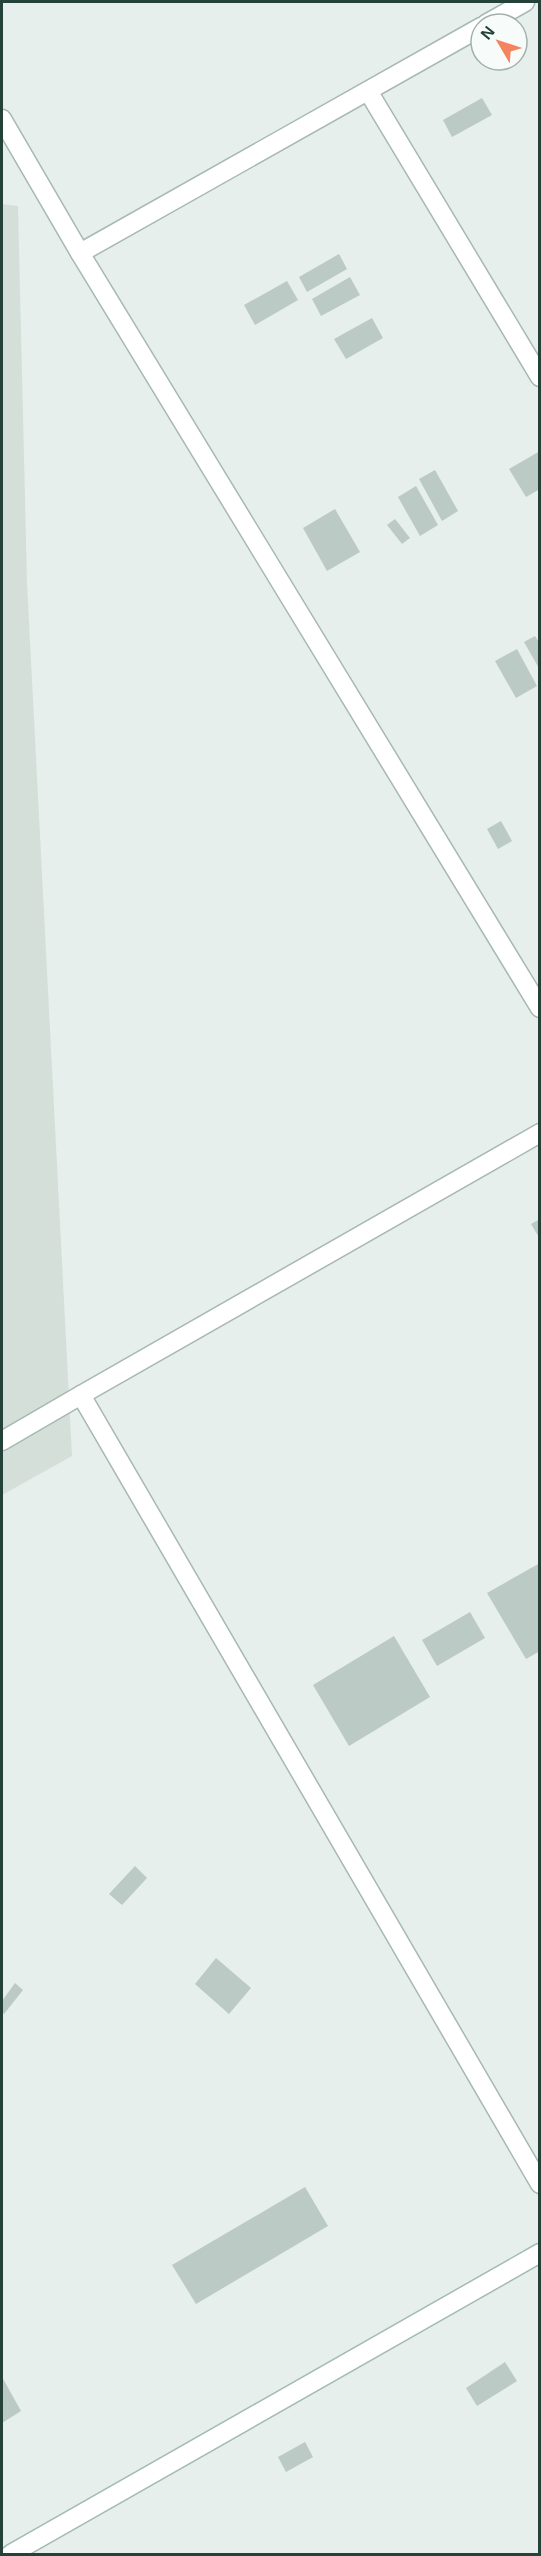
<svg xmlns="http://www.w3.org/2000/svg" width="541" height="2556" font-family="Helvetica,sans-serif">
  <style>
    .built { fill: #d4dfda }
    .building { fill: #bbcac4 }
    .lines { fill: none; stroke-linecap: round; stroke-linejoin: round }
    .minor-casing { stroke: #a8b8b2; stroke-width: 21 }
    .secondary-casing { stroke: #a4bbb3; stroke-width: 21 }
    .minor { stroke: #fff; stroke-width: 18 }
    .secondary { stroke: #fff; stroke-width: 18 }
  </style>
  <rect width="100%" height="100%" fill="#e6efeb"/>
  <polygon class="built" points="2,204 18,206 27,583 72,1456 2,1495"/>
  <g class="building">
    <polygon points="482,98 492,115 452,137 443,120"/>
    <polygon points="339,254 347,269 307,292 299,277"/>
    <polygon points="350,277 360,295 321,316 312,299"/>
    <polygon points="287,281 298,300 255,325 244,305"/>
    <polygon points="372,318 383,338 346,359 334,339"/>
    <polygon points="540,451 540,489 526,497 509,469"/>
    <polygon points="435,470 458,511 442,521 419,479"/>
    <polygon points="416,486 438,525 420,536 398,497"/>
    <polygon points="335,509 360,552 327,571 303,528"/>
    <polygon points="395,519 410,538 402,544 387,525"/>
    <polygon points="535,636 540,644 540,670 524,642"/>
    <polygon points="517,649 537,686 516,698 495,661"/>
    <polygon points="501,821 512,841 498,849 487,829"/>
    <polygon points="540,1219 540,1239 531,1224"/>
    <polygon points="540,1563 540,1651 526,1659 487,1593"/>
    <polygon points="470,1612 485,1638 437,1666 422,1640"/>
    <polygon points="394,1636 430,1697 349,1746 313,1685"/>
    <polygon points="135,1866 147,1878 122,1905 109,1894"/>
    <polygon points="216,1958 251,1988 229,2014 195,1984"/>
    <polygon points="15,1983 23,1990 4,2014 2,2012 2,2001"/>
    <polygon points="305,2187 328,2226 196,2304 172,2265"/>
    <polygon points="505,2362 517,2381 477,2406 466,2388"/>
    <polygon points="2,2377 21,2411 2,2423"/>
    <polygon points="305,2442 313,2457 286,2472 278,2457"/>
  </g>
  <g class="lines">
    <g class="minor-casing">
      <g id="minor">
        <polyline points="486,24 525,2"/>
        <polyline points="368,91 540,377"/>
        <polyline points="2,119 80,253 540,1008"/>
        <polyline points="80,253 481,27"/>
        <polyline points="540,1133 81,1395 540,2184"/>
        <polyline points="2,1441 81,1395"/>
      </g>
    </g>
    <g class="secondary-casing">
      <polyline id="secondary" points="11,2554 540,2253"/>
    </g>
    <use href="#minor" class="minor"/>
    <use href="#secondary" class="secondary"/>
  </g>
  <rect width="541" height="2556" fill="none" stroke="#24423a" stroke-width="6"/>
  <g transform="translate(499 42) rotate(309)"><circle r="28" fill="#f7fbf9" stroke="#a3b1ad" stroke-width="1.5"/>
  <path d="M0-4.5L10 22L0 15L-10 22Z" fill="#f4845f"/>
  <text y="-9" font-size="16" font-weight="bold" text-anchor="middle" fill="#24423a">N</text>
  </g>
</svg>
